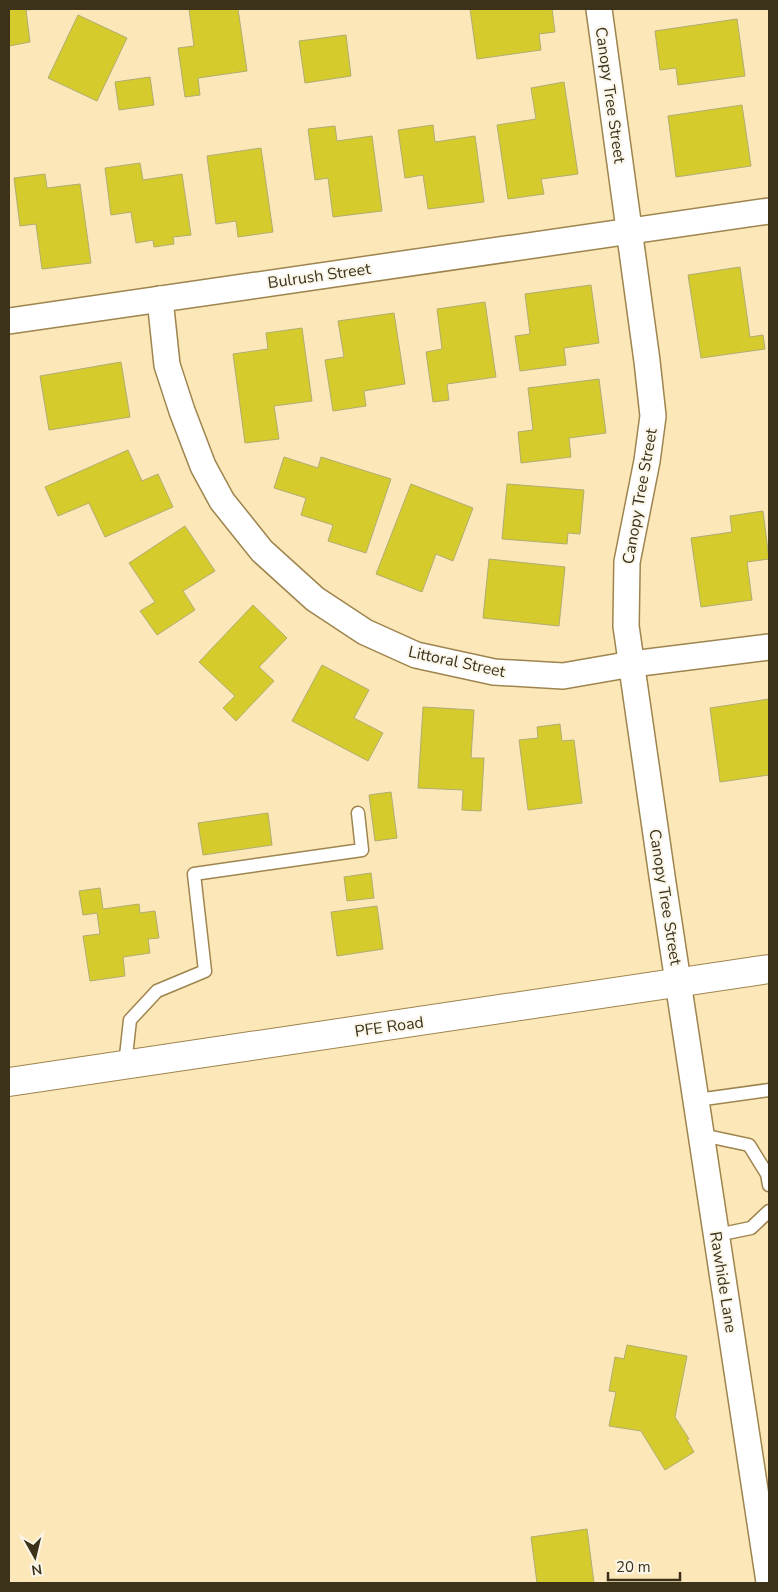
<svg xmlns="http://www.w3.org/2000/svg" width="778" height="1592" font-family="'Nunito Sans',sans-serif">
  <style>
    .building { fill: #d5cb2d; stroke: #b0ad71 }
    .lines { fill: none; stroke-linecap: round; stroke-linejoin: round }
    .lane-casing { stroke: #9e844d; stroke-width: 15 }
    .street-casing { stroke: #9e844d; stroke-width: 28 }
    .secondary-casing { stroke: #9e844d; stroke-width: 30 }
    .lane { stroke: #fff; stroke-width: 12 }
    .street { stroke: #fff; stroke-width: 25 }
    .secondary { stroke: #fff; stroke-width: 28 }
    .labels { text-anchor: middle; stroke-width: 4; stroke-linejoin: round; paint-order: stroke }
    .street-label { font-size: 16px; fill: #3c321a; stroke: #fbf6ea }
  </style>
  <rect width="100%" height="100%" fill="#fce7b9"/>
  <g class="building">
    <polygon points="9,9 36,9 26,10 30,42 9,46"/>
    <polygon points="189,9 238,9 247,71 198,78 200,95 185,97 178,48 194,46"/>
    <polygon points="470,9 552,9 555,32 539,34 541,50 477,59"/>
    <polygon points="78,15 127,38 97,101 48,78"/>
    <polygon points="737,19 745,76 678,85 676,68 660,70 655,31"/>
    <polygon points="346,35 351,76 305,83 299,41"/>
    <polygon points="150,77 154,105 119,110 115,82"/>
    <polygon points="564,82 578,174 541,179 544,194 508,199 497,125 536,119 531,88"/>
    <polygon points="742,105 751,166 676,177 668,116"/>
    <polygon points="433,125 435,142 475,136 484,202 428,209 423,175 405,178 398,130"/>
    <polygon points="335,126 337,141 372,136 382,211 333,217 328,178 315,180 308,129"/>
    <polygon points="261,148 273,232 238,237 236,221 216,224 207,156"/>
    <polygon points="140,163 143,180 182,174 191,235 173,237 174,244 154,247 153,240 136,243 131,212 111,215 105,168"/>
    <polygon points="45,174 47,188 80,184 91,263 42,269 36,224 20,226 14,178"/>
    <polygon points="740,267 750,337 763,335 765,349 701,358 688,275"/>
    <polygon points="591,285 599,343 564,348 566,365 520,371 515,336 530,334 525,294"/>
    <polygon points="485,302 496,377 447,384 449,400 433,402 426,352 442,349 437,309"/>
    <polygon points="394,313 405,384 364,391 366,406 333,411 325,360 344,357 338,321"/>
    <polygon points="302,328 312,401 274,406 279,439 245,443 233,354 268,349 266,333"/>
    <polygon points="121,362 130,417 49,430 40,376"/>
    <polygon points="599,379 606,433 569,438 571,457 521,463 518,432 533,430 528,388"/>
    <polygon points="128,450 142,481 158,474 173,507 105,537 89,503 58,516 45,487"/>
    <polygon points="284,457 318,468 321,457 391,479 366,553 328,541 333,525 301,515 306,498 274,488"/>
    <polygon points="411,484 473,508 453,561 436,554 422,592 376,574"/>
    <polygon points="507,484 584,490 580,534 568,533 567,544 502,539"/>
    <polygon points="763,511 769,559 747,562 752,600 701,607 691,538 732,532 730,516"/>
    <polygon points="185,526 215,571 183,591 195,610 157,635 140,611 155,602 129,563"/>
    <polygon points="489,559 565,567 559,626 483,618"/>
    <polygon points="253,605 287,638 259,667 274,681 236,721 223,708 235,696 199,662"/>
    <polygon points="322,665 369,690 354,718 383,733 368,761 292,721"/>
    <polygon points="769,699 769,775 720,782 710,708"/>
    <polygon points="423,707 474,710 471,758 484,758 481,811 462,810 463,790 418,788"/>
    <polygon points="560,724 562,741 574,740 582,803 528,810 519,740 538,738 537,727"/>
    <polygon points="391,792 397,838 375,841 369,795"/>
    <polygon points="268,813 272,845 203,855 198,823"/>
    <polygon points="371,873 374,898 347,901 344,877"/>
    <polygon points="100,888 103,909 139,904 140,913 155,911 159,938 148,939 150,953 123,957 125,976 90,981 83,936 100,934 97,913 83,915 79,891"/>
    <polygon points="377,906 383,949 337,956 331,912"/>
    <polygon points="627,1345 687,1356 675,1417 689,1439 687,1440 694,1452 665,1470 641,1431 609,1426 616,1392 609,1391 615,1357 624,1359"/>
    <polygon points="587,1529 594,1583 537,1583 531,1537"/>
  </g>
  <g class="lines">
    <g class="lane-casing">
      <g id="lane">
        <polyline points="125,1065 130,1020 157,991 205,971 194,874 362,850 358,813"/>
        <polyline points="697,1100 769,1090"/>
        <polyline points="702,1135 749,1145 767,1174 769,1185"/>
        <polyline points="717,1235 751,1228 769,1211"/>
      </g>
    </g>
    <g class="street-casing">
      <g id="street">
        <polyline points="599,9 647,361 653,416 647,461 627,562 626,626 663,883 769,1582"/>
        <polyline points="160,299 167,365 182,411 203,466 222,501 262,551 315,599 365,632 416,655 494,672 563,676 632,664 769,647"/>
        <polyline points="9,321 769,211"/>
      </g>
    </g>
    <g class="secondary-casing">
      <polyline id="secondary" points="9,1082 769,969"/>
    </g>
    <use href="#lane" class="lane"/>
    <use href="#street" class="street"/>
    <use href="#secondary" class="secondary"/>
  </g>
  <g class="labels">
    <g class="street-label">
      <text transform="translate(611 95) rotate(82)" y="6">Canopy Tree Street</text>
      <text transform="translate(319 275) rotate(-8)" y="6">Bulrush Street</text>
      <text transform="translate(639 496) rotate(-80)" y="6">Canopy Tree Street</text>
      <text transform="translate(457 661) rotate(12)" y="6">Littoral Street</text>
      <text transform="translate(666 897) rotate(81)" y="6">Canopy Tree Street</text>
      <text transform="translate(389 1026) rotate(-8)" y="6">PFE Road</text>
      <text transform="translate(724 1282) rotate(81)" y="6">Rawhide Lane</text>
    </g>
  </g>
  <rect width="778" height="1592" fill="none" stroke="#3c321a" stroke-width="20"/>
  <g transform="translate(35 1557) rotate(172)" stroke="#fbf6ea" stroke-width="4" paint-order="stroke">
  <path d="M0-4L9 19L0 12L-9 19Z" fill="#3c321a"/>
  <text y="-8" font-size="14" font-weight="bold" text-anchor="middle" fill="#3c321a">N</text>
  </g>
  <path d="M608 1572v8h72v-8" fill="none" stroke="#3c321a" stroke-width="2.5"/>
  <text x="616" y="1572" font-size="15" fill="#3c321a" stroke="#fbf6ea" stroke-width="4" paint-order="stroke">20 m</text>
</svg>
